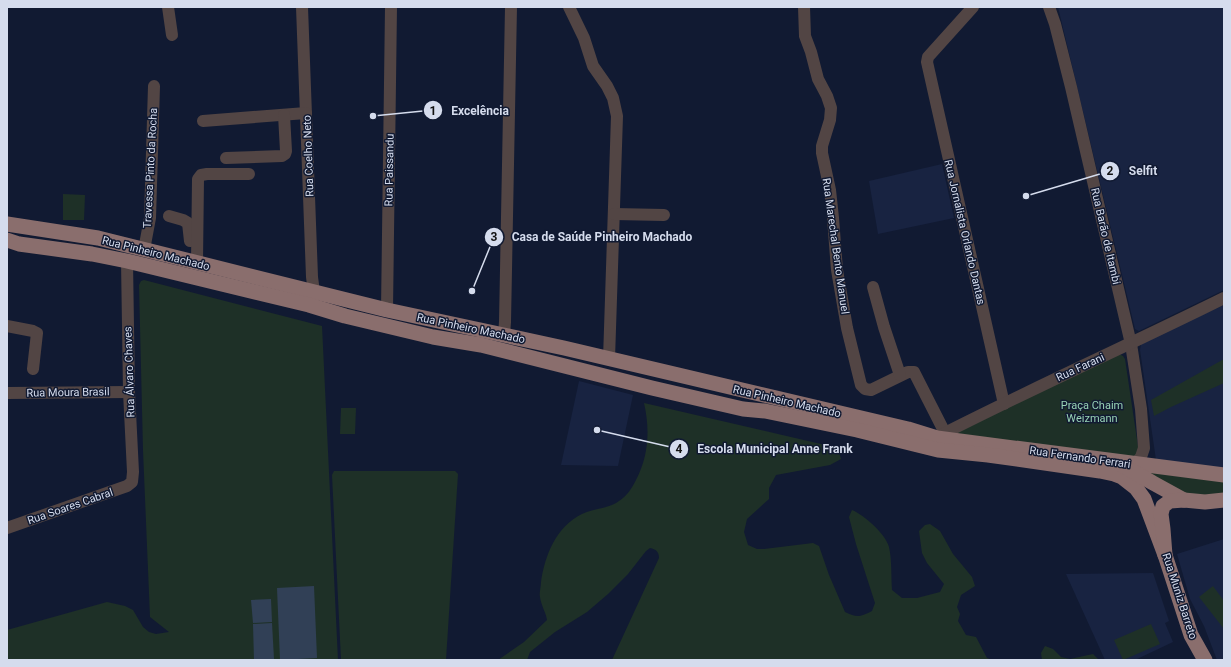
<svg xmlns="http://www.w3.org/2000/svg" width="1231" height="667" font-family="Roboto,sans-serif">
  <style>
    .built { fill: #182341 }
    .green { fill: #1e3027 }
    .water { fill: #314056 }
    .lines { fill: none; stroke-linecap: round; stroke-linejoin: round }
    .minor { stroke: #524544; stroke-width: 12 }
    .major { stroke: #8a6e6d; stroke-width: 15 }
    .labels { text-anchor: middle; stroke-width: 3; stroke-linejoin: round; paint-order: stroke }
    .street-label { font-size: 11px; fill: #d5dced; stroke: #111a32 }
    .park-label { font-size: 11px; fill: #98d2b5; stroke: #111a32 }
    .leader { fill: none; stroke: #d5dced; stroke-width: 1.5 }
    .callout-dot { fill: #d5dced; stroke: #111a32; stroke-width: 1.5 }
    .mark-label { font-size: 12px; text-anchor: middle; font-weight: bold; fill: #111 }
    .callout-label { font-size: 12px; text-anchor: middle; font-weight: bold; fill: #d5dced; stroke: #111a32; stroke-width: 3; stroke-linejoin: round; paint-order: stroke }
  </style>
  <rect width="100%" height="100%" fill="#111a32"/>
  <g class="built">
    <polygon points="1058,7 1224,7 1224,290 1139,331 1135,329"/>
    <polygon points="942,164 954,218 878,234 869,181"/>
    <polygon points="1224,305 1224,471 1156,460 1140,350 1141,344 1161,333"/>
    <polygon points="579,381 633,395 618,466 561,465"/>
    <polygon points="1224,539 1224,660 1217,660 1204,626 1190,599 1177,554"/>
    <polygon points="1153,573 1169,621 1165,623 1173,642 1135,660 1105,660 1066,574"/>
  </g>
  <g class="green">
    <polygon points="63,194 85,195 84,220 63,220"/>
    <polygon points="144,280 322,326 338,660 7,660 7,630 107,602 125,606 133,610 143,627 149,632 156,634 169,632 150,617 143,450 139,285 141,281"/>
    <polygon points="1119,354 1123,356 1125,359 1139,453 1137,457 958,434 957,431"/>
    <polygon points="1224,359 1224,383 1171,407 1154,416 1151,400"/>
    <path d="M 644,403 L 838,448 L 841,459 L 830,465 L 776,475 L 769,488 L 769,499 L 747,519 L 744,532 L 748,545 L 757,549 L 764,549 L 813,543 L 819,546 L 829,575 L 845,612 C 857,618 860,617 872,611 L 875,603 L 856,544 L 849,517 L 852,510 C 864,515 886,534 889,547 C 892,560 891,576 892,590 L 902,598 L 917,598 L 940,592 L 944,584 L 927,563 L 922,553 L 919,531 L 925,525 L 930,524 L 940,531 L 953,554 L 972,577 L 975,586 L 961,595 L 957,607 L 960,614 L 958,621 L 966,635 L 976,637 L 987,658 L 992,660 L 612,660 L 659,558 C 659,552 656,549 650,548 L 646,551 L 628,574 L 608,594 L 587,612 L 555,632 L 530,652 L 527,660 L 498,660 L 524,642 L 547,620 C 546,613 541,605 540,597 C 539,593 541,587 541,582 C 545,555 556,527 582,514 C 594,508 608,509 619,501 C 627,496 632,488 636,480 C 649,455 650,429 644,403 Z"/>
    <polygon points="341,408 356,408 355,434 340,434"/>
    <polygon points="1134,470 1224,482 1224,494 1209,496 1188,495"/>
    <polygon points="334,471 455,471 458,474 446,660 341,660 332,475"/>
    <polygon points="1213,586 1224,601 1224,629 1199,597"/>
    <polygon points="1151,624 1160,644 1123,660 1114,640"/>
    <polygon points="1045,646 1053,649 1061,657 1070,659 1093,654 1099,660 1042,660 1041,653"/>
  </g>
  <g class="water">
    <polygon points="314,586 317,658 280,660 277,588"/>
    <polygon points="271,599 272,622 253,623 251,600"/>
    <polygon points="272,623 274,659 254,660 253,624"/>
  </g>
  <g class="lines">
    <g class="minor">
      <polyline points="168,7 172,35"/>
      <polyline points="302,7 312,277 314,292 311,299"/>
      <polyline points="569,7 584,38 593,66 607,86 613,98 617,116 609,359"/>
      <polyline points="804,7 805,36 811,52 818,79 827,96 831,108 830,120 822,146 822,153 830,190 833,218 837,270 847,328 861,385 865,389 871,390 908,372 914,372 945,433"/>
      <polyline points="973,7 928,57 927,62 1004,404"/>
      <polyline points="1049,7 1055,24 1071,87 1131,344 1141,409 1144,448 1141,457 1135,464"/>
      <polyline points="203,121 306,113"/>
      <polyline points="226,158 282,156 285,154 286,151 284,115"/>
      <polyline points="614,214 664,215"/>
      <polyline points="169,216 183,220 188,223 190,241"/>
      <polyline points="144,250 150,218 154,86"/>
      <polyline points="197,262 198,179 201,175 207,174 249,174"/>
      <polyline points="873,287 884,327 900,375"/>
      <polyline points="387,310 391,7"/>
      <polyline points="7,326 33,331 37,333 33,369"/>
      <polyline points="504,335 505,322 511,7"/>
      <polyline points="7,393 129,392"/>
      <path d="M 939,436 C 1033,388 1129,345 1224,298"/>
      <polyline points="7,528 127,486 132,482 133,472 129,392 127,261"/>
    </g>
    <g class="major">
      <polyline points="7,224 98,238 387,310 564,348 908,429 937,438 1224,475"/>
      <polyline points="7,240 19,244 92,254 127,261 309,305 345,316 433,337 481,345 652,388 743,409 765,411 857,430 938,450 988,455 1100,471 1114,474 1122,477 1136,488 1144,499 1165,555"/>
      <polyline points="1122,465 1153,483 1184,500"/>
      <polyline points="1205,660 1191,635 1165,555 1163,529 1161,514 1163,506 1170,501 1184,500 1205,502 1224,500"/>
    </g>
  </g>
  <g class="labels">
    <g class="street-label">
      <text transform="translate(308 156) rotate(-92)" y="4">Rua Coelho Neto</text>
      <text transform="translate(150 168) rotate(-87)" y="4">Travessa Pinto da Rocha</text>
      <text transform="translate(389 170) rotate(-89)" y="4">Rua Paissandu</text>
      <text transform="translate(965 232) rotate(77)" y="4">Rua Jornalista Orlando Dantas</text>
      <text transform="translate(1106 236) rotate(77)" y="4">Rua Barão de Itambi</text>
      <text transform="translate(836 246) rotate(82)" y="4">Rua Marechal Bento Manuel</text>
      <text transform="translate(156 253) rotate(14)" y="4">Rua Pinheiro Machado</text>
      <text transform="translate(471 328) rotate(12)" y="4">Rua Pinheiro Machado</text>
      <text transform="translate(1080 367) rotate(-25)" y="4">Rua Farani</text>
      <text transform="translate(129 372) rotate(-92)" y="4">Rua Álvaro Chaves</text>
      <text transform="translate(68 392) rotate(-1)" y="4">Rua Moura Brasil</text>
      <text transform="translate(787 401) rotate(13)" y="4">Rua Pinheiro Machado</text>
      <text transform="translate(1080 457) rotate(8)" y="4">Rua Fernando Ferrari</text>
      <text transform="translate(70 506) rotate(-19)" y="4">Rua Soares Cabral</text>
      <text transform="translate(1180 596) rotate(72)" y="4">Rua Muniz Barreto</text>
    </g>
    <g class="park-label">
      <text x="1092" y="409">Praça Chaim<tspan x="1092" dy="13">Weizmann</tspan></text>
    </g>
  </g>
  <path class="leader" d="M373 116L433 110M1026 196L1110 171M472 291L494 237M597 430L679 449"/>
  <g class="callout-dot">
    <circle cx="373" cy="116" r="4"/>
    <circle cx="1026" cy="196" r="4"/>
    <circle cx="472" cy="291" r="4"/>
    <circle cx="597" cy="430" r="4"/>
    <circle cx="433" cy="110" r="10"/>
    <circle cx="1110" cy="171" r="10"/>
    <circle cx="494" cy="237" r="10"/>
    <circle cx="679" cy="449" r="10"/>
  </g>
  <g class="mark-label">
    <text x="433" y="115">1</text>
    <text x="1110" y="175">2</text>
    <text x="494" y="241">3</text>
    <text x="679" y="453">4</text>
  </g>
  <g class="callout-label">
    <text x="480" y="115">Excelência</text>
    <text x="1143" y="175">Selfit</text>
    <text x="602" y="241">Casa de Saúde Pinheiro Machado</text>
    <text x="775" y="453">Escola Municipal Anne Frank</text>
  </g>
  <rect width="1231" height="667" fill="none" stroke="#d5dced" stroke-width="16"/>
</svg>
